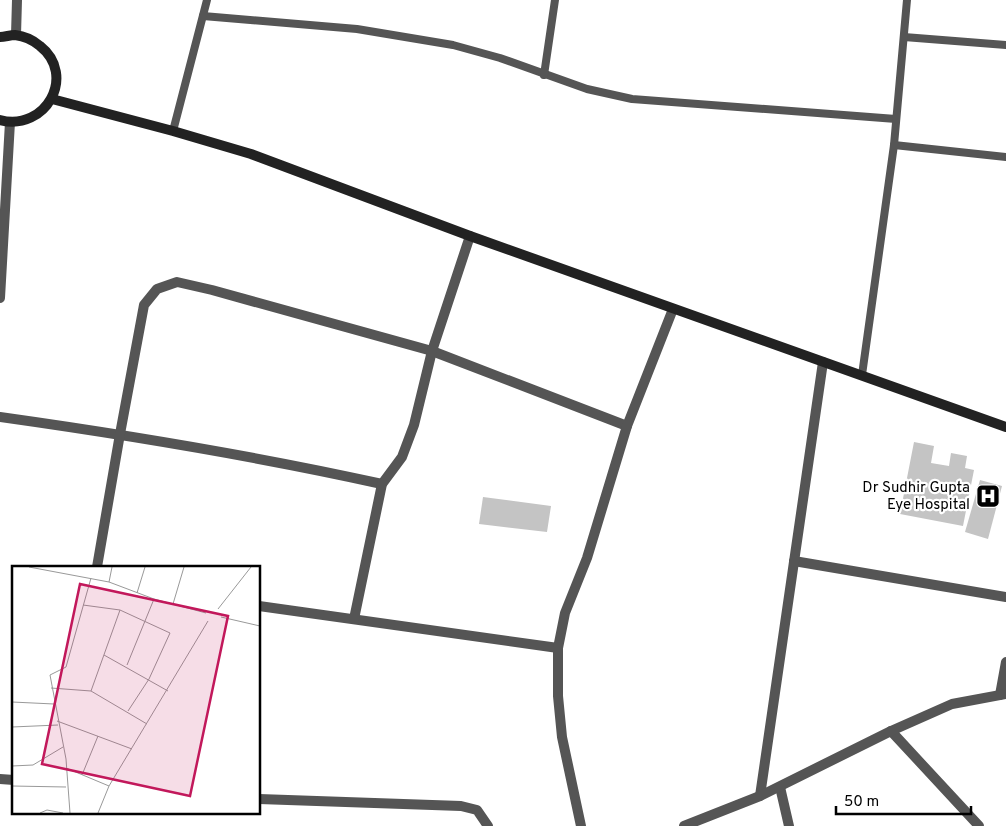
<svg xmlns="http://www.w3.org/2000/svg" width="1006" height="826" font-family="Overpass,sans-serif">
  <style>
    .building { fill: #c4c4c4 }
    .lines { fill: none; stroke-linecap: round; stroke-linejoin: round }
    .lane { stroke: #555; stroke-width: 8 }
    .street { stroke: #555; stroke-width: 10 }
    .secondary { stroke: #222; stroke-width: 10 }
    .labels { text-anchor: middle; stroke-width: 4.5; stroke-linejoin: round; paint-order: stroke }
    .poi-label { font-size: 15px; fill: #000; stroke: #fff; text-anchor: end }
    .inset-road { fill: none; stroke: #999; stroke-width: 1 }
    .view { fill: #c2185b; fill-opacity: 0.15; stroke: #c2185b; stroke-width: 2.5 }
    .inset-edge { fill: none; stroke: #000; stroke-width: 2.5 }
  </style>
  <rect width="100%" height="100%" fill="#fff"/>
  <g class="building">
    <polygon points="914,442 934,446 931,463 949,466 951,453 967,456 965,468 974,470 963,526 900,514"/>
    <polygon points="980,480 1002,486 988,539 965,532"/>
    <polygon points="483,497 551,506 547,532 479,524"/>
  </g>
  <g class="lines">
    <g class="lane">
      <polyline points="203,16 357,29 453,45 500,58 587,89 632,99 896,119"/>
      <polyline points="904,37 1006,45"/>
      <polyline points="544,75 555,0"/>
      <polyline points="173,131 207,0"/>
      <polyline points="894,145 1006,157"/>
      <polyline points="862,375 894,145 907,0"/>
    </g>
    <g class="street">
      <polyline points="16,35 17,0"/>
      <polyline points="0,298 10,122"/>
      <path d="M 0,417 C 128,435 255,456 382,484"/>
      <polyline points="794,561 1006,597"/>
      <polyline points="97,567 120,434 144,305 157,289 177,282 212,290 432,351 627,426"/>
      <polyline points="259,606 558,648"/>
      <polyline points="354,619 382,484 402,457 414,425 432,351 470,236"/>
      <polyline points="1000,695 1006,662"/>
      <polyline points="891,731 979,826"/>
      <polyline points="0,779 14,780"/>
      <polyline points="780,787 789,826"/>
      <polyline points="760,796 823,362"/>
      <polyline points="259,799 461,806 477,810 488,826"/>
      <polyline points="581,826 562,737 558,696 558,648 565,613 587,558 627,426 673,309"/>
      <polyline points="684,826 760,796 891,731 952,704 1006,694"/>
    </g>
    <g class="secondary">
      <path d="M 0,37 C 5,37 10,35 15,35 C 24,36 33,40 40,46 C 77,75 46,132 0,120"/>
      <polyline points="52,99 173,131 251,154 470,236 1006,427"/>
    </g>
  </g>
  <defs>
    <g id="hospital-square" transform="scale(1.25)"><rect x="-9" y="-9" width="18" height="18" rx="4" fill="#000" stroke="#fff"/><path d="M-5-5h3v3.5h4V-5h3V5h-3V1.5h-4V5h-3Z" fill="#fff"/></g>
  </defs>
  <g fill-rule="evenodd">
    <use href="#hospital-square" x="988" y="496"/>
  </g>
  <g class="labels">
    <g class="poi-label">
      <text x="970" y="492">Dr Sudhir Gupta<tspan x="970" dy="17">Eye Hospital</tspan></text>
    </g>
  </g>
  <g transform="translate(12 566)">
    <rect width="248" height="248" fill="#fff"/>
    <path class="inset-road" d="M 17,1 L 97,16 L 142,33 L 194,47M 97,16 L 100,1M 125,27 L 133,1M 161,38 L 172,1M 71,39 L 108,44 L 158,67 L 137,113 L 116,145M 206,43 L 239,1M 209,51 L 248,60M 92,89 L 156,125M 115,99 L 142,33M 39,122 L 79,125 L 135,158M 79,125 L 108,44M 0,136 L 42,138M 45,155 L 120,183M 0,161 L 46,159M 0,200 L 21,199 L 51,181M 54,202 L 97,220M 70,209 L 86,170M 0,220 L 54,221M 28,247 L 35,244 L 51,247M 58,247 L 54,193 L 38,109 L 54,101 L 79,12M 86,247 L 97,220 L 196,55"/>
    <path class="view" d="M 68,18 L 216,50 L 178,230 L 30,198 Z"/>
    <rect width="248" height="248" class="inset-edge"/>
  </g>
  <path d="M836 806v8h135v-8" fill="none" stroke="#000000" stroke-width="2.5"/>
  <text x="844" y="806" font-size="15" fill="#000000" stroke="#ffffff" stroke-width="4" paint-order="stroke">50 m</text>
</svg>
